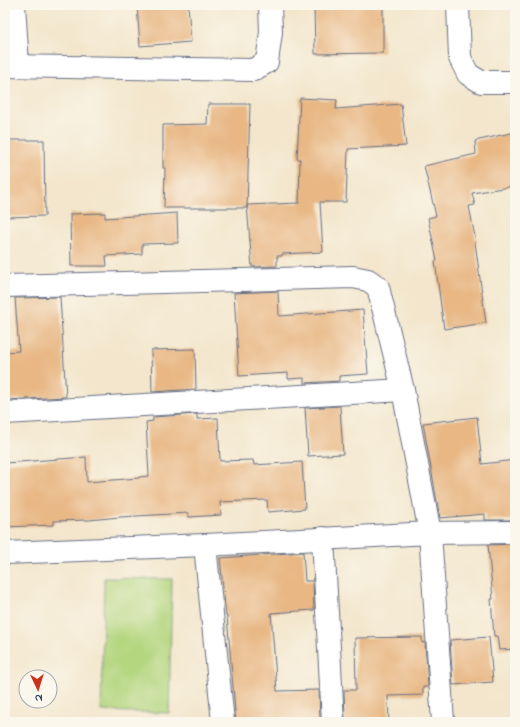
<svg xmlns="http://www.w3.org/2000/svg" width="520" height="727" font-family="'Indie Flower',sans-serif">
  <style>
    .green { fill: #b4d67f; stroke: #68826e }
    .building { fill: #e8b784 }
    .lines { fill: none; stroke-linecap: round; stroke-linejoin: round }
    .minor-casing { stroke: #676f84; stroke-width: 24 }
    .minor { stroke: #fff; stroke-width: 22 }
  </style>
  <rect width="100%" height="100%" fill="#fbf7ec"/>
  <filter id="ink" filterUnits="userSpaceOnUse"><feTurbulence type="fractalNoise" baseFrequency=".025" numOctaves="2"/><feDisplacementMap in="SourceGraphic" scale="8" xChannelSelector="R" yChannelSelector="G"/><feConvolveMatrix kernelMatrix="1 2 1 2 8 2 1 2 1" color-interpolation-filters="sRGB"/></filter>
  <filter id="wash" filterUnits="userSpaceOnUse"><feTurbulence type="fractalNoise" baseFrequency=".012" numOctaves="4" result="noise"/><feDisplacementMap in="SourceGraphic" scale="16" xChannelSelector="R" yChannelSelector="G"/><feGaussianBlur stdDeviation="0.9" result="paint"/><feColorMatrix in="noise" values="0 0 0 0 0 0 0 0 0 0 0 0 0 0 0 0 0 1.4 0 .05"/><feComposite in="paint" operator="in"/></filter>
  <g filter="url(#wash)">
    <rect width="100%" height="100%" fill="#f3e6cc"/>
    <polygon class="green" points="104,578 172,579 169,713 101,711"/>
    <g id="blocks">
      <g class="building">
        <polygon points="137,5 188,5 191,42 140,46"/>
        <polygon points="314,5 383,5 383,53 315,54"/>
        <polygon points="300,98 337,100 336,109 401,104 406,146 348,149 346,202 320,202 323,252 282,254 282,256 277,256 277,266 252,267 247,205 299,203 300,159 297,159"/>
        <polygon points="208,104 250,104 247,208 164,208 165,168 163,168 163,125 207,124"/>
        <polygon points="515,132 515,186 472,193 475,205 469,206 476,242 475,242 486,323 444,329 435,261 437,261 428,218 436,216 424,166 476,154 475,141"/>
        <polygon points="5,140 44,140 45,216 5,217"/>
        <polygon points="105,213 105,218 177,213 178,243 142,244 142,254 106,256 107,266 71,266 70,214"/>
        <polygon points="278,291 279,316 363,310 368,374 339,376 339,381 304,383 304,378 288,379 288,373 239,376 234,293"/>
        <polygon points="60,297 66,397 5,400 5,352 19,351 15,298"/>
        <polygon points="195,349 196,389 152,392 151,350"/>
        <polygon points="340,406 343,454 308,456 305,408"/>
        <polygon points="197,414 197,419 218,418 220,461 253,460 254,465 302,462 305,509 268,512 267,500 220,502 221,515 189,517 188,513 120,517 89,520 54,521 54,525 5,527 5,463 86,457 87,482 139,478 139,477 149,476 146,422 153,421 153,417"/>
        <polygon points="477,417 482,464 515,460 515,520 485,520 485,514 440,518 423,423"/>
        <polygon points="515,544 515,649 499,650 497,636 494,636 491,599 493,599 488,545"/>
        <polygon points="303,552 305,581 313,581 314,610 271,613 277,691 319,690 320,722 236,722 227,616 226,616 220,558"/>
        <polygon points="422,637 422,643 425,642 428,687 423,687 423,695 388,696 389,722 345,722 344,690 356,690 355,638"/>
        <polygon points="489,637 493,682 453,685 450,640"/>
      </g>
    </g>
  </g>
  <g filter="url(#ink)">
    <use href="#blocks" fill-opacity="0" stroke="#676f84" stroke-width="1"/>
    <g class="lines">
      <g class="minor-casing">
        <g id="minor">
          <polyline points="14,5 18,65"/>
          <polyline points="458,5 460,58 468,74 481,82 515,82"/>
          <polyline points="5,66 253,70 267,62 271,32 270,5"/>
          <polyline points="5,286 353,277 368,280 378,287 403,390 430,533 443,722"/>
          <polyline points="5,413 403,390"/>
          <polyline points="323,538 333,722"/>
          <polyline points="205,545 223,722"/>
          <polyline points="5,553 205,545 430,533 515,532"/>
        </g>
      </g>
      <use href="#minor" class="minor"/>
    </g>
  </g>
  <rect width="520" height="727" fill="none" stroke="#fbf7ec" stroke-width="20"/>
  <g transform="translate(38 689) rotate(176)"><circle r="19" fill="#fbf7ec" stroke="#a1a7b3"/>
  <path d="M0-3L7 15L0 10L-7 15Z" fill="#c8321e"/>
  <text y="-6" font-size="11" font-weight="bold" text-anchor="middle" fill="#1b2f5e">N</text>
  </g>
</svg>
